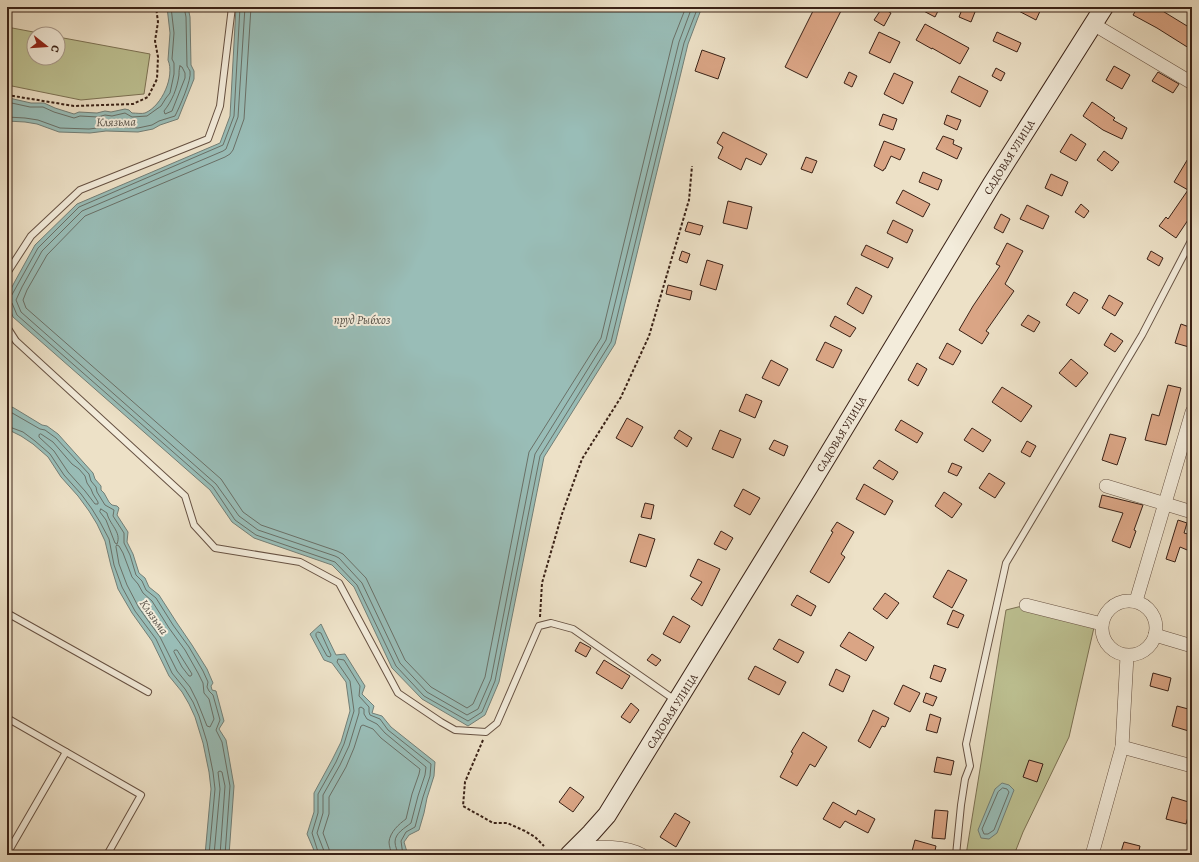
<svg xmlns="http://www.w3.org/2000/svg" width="1199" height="862" font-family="Alegreya,serif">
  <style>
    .green { fill: #bdc192; stroke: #7c7254 }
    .water { fill: #99bdb7; stroke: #737f77 }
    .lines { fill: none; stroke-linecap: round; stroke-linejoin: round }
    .shore { stroke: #6a7067; stroke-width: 1 }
    .building { fill: #daa585; stroke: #3a2217 }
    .lane-casing { stroke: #675243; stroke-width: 8 }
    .street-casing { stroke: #675243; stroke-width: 14 }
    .secondary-casing { stroke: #3a2217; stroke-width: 20 }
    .path { stroke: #3a2217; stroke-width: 2; stroke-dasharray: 3 2; stroke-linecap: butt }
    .lane { stroke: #f3ecdb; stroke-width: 6 }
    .street { stroke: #f3ecdb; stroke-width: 13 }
    .secondary { stroke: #f3ecdb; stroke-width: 18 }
    .labels { text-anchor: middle; stroke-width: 4; stroke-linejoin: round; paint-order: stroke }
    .street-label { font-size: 11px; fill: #3a2217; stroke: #f3ecdb }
    .water-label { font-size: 12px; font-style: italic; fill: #565047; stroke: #f3ecdb }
  </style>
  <rect width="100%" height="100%" fill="#ede1c7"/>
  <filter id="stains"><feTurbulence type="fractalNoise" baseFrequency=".005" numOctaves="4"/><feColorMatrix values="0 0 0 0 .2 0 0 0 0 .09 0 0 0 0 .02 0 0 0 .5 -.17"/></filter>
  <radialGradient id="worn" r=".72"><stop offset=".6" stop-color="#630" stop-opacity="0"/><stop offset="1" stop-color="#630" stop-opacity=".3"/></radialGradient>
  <g class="green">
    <polygon points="7,27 44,34 34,34 34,58 58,58 58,37 150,54 144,94 81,100 7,85"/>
    <polygon points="1022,606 1095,623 1069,737 1023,832 1014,855 966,855 1006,610"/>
  </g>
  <g class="water">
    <path d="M 167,7 L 188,7 L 190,17 L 191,65 L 194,71 L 194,79 L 178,119 L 160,125 L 153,129 L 138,132 L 106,131 L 90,133 L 59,132 L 37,124 L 25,122 L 7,121 L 7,98 L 9,98 L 31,103 L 44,103 L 55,108 L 74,114 L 79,112 L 97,113 L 105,111 L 111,112 L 125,109 L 129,110 L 132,113 C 136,113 142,114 145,113 C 162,106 175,76 168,60 L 170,33 Z"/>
    <polygon points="236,7 702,7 688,44 615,344 544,457 499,682 485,715 468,726 422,699 392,668 354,587 332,565 254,538 232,522 210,490 13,317 7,300 7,297 14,283 35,245 77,204 220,143 230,116"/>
    <polygon points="7,405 14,408 42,425 47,426 58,434 93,473 95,479 101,486 101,490 104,493 109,502 112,505 117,506 119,508 117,515 128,532 127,542 133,554 139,573 145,578 149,587 159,595 177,623 192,645 207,669 213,683 211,686 212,690 216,691 224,721 219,729 226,740 234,786 229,855 205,855 211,789 209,772 203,743 195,717 189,704 182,692 169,676 152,641 132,613 118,589 111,566 105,541 97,524 89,511 78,496 61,477 48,457 33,444 21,436 7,429"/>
    <polygon points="321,624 336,655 345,654 365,686 362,694 374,706 372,713 382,716 391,727 435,762 434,776 427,798 424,813 419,830 409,835 404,842 407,852 406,855 316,855 307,834 314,812 314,793 332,760 341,742 350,711 346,682 332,663 324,660 310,634"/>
    <polygon points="1002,783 1009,785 1014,790 997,833 989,839 981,838 978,830 995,789"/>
  </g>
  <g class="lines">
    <g class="shore">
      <polyline points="240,7 234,116 223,145 79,207 38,248 9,300 12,303 17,315 213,487 235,520 256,535 335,562 357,585 396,666 424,696 468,721 482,712 495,681 540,456 611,342 684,43 698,7"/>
      <polyline points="245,7 238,117 226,149 223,151 82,211 42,251 22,287 16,300 21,312 216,484 239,516 258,530 335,556 339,558 362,583 400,663 427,692 467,715 478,709 491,679 535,454 606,340 679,42 692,7"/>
      <polyline points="251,7 244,119 233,150 230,154 225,157 85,216 47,255 27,290 23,300 26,308 221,479 243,512 261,525 337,551 343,554 366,578 405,660 431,687 467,708 473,704 485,677 529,452 601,338 673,40 686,7"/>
      <path d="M 180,66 L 182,67 L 185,73 L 185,78 L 172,111 L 165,114 L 164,111 C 172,101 177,89 179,75 C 179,72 179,69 180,66 Z"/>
      <polyline points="7,102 30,107 43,107 54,112 74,118 80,116 98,117 105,115 112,116 125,113 132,117 147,116 161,106 166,98 170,93 174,74 174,63 172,59 174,33 171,7"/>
      <path d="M 7,117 L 25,118 L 38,120 L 60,128 L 89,129 L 106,127 L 138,128 L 152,125 L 159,121 L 175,116 C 179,108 192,80 190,71 C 189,69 188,68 187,66 L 186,17 L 184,7"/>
      <polyline points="7,410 40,429 45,430 56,438 89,474 91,481 96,487 97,492 105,505 114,510 113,516 124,533 124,543 130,555 136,575 142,581 146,590 156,598 173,625 189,647 203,671 208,682 207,687 209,691 213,695 220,720 216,730 222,742 230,786 225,855"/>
      <polyline points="7,426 23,432 35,441 50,454 64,475 81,494 92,509 100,522 109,539 114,565 122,587 135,611 156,639 172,673 185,689 193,702 199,716 207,742 213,772 215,789 209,855"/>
      <polygon points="41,434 53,442 72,464 79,469 85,476 87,483 91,489 93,494 98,502 98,504 95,504 85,491 68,472 54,451 39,437 39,435"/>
      <path d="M 101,509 L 107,513 C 109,524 122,532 117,544 L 115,543 L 106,520 L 100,512 Z"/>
      <polygon points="117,545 119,546 123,553 132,577 138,584 143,593 152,601 169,628 185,650 198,673 203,683 204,693 209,699 214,719 210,727 207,726 197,701 190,687 177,671 160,637 139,608 127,585 119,564 116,547"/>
      <polygon points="318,632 321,633 331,655 330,657 327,656 316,636 316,634"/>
      <polygon points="175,650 177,650 192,674 191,676 189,676 182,667 174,652"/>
      <polygon points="1003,788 1007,789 1009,792 994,830 988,834 984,834 982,829 998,792"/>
      <polyline points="214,855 220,789 218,772 220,771 222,772 225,786 220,855"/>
      <polyline points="319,855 312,833 318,813 318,794 336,762 344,744 354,711 350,681 337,662 338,659 344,660 360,686 359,696 369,707 369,712 370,715 380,719 388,730 431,764 430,776 423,797 415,827 406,832 401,841 403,855"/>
      <path d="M 324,855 L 324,851 L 317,833 L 323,813 L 323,795 L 340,765 L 349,746 L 359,713 L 359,708 L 361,707 L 364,709 L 364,714 L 367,719 L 377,724 L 385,733 L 426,767 L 425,775 L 418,796 L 411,823 C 405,828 395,833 395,842 C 395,847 398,851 398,855"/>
      <path d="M 330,855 L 329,849 L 323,833 L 329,814 L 329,797 L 346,767 L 354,748 L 361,726 L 363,725 L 373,729 L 381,738 L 420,769 L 419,774 L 412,794 L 406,819 C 399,824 390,832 389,842 C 389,846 391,851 392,855"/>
    </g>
  </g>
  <g class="building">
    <polygon points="815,7 843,7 807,78 785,67"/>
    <polygon points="916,7 940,7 935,17"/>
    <polygon points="963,7 977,7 971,22 959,17"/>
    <polygon points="1011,7 1037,7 1041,9 1036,20"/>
    <polygon points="1138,7 1156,7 1192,29 1192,50 1157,28 1133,15"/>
    <polygon points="882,8 891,13 884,26 874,20"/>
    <polygon points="925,24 969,48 960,64 932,48 932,49 916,40"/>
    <polygon points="879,32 900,42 890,63 869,53"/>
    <polygon points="997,32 1021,43 1017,52 993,41"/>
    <polygon points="702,50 725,58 718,79 695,71"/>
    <polygon points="1114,66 1130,75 1122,89 1106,80"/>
    <polygon points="996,68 1005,73 1001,81 992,76"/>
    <polygon points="849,72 857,76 852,87 844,83"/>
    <polygon points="1158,72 1179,84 1173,93 1152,81"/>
    <polygon points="894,73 913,82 903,104 884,94"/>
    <polygon points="959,76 988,91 980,107 951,92"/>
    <polygon points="1092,102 1115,118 1113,120 1127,128 1122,139 1103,130 1083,116"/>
    <polygon points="883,114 897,119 893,130 879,125"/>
    <polygon points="947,115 961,120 957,130 944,124"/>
    <polygon points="723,132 767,154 761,165 746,158 741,170 718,158 723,147 717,143"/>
    <polygon points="1071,134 1086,144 1076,161 1060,152"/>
    <polygon points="943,136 954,140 953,144 962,148 957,159 936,149"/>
    <polygon points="884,141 905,149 900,160 891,156 885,169 884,169 883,171 874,166"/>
    <polygon points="1104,151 1119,162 1112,171 1097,160"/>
    <polygon points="1192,152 1192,214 1176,238 1159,226 1166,217 1168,219 1188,190 1174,182"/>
    <polygon points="806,157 817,161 812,173 801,169"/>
    <polygon points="923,172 942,180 938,190 919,182"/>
    <polygon points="1051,174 1068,182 1062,196 1045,188"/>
    <polygon points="903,190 930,204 923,217 896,203"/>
    <polygon points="728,201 752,207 747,229 723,223"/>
    <polygon points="1081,204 1089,211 1084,218 1075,212"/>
    <polygon points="1027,205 1049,216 1043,229 1020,219"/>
    <polygon points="1001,214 1010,219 1003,233 994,228"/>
    <polygon points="893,220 913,230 907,243 887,233"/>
    <polygon points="688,222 703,226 700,235 685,231"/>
    <polygon points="1007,243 1023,251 1005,284 1014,291 986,331 989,333 982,344 959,330 973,306 1000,266 996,264"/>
    <polygon points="866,245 893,258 888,268 861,255"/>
    <polygon points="682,251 690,254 687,263 679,260"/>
    <polygon points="1151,251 1163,258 1159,266 1147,259"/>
    <polygon points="707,260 723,265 716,290 700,285"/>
    <polygon points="668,285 692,291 690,300 666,294"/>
    <polygon points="856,287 872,296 863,314 847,304"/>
    <polygon points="1074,292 1088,300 1079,314 1066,305"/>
    <polygon points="1109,295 1123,303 1115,316 1102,308"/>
    <polygon points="1028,315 1040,322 1034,332 1021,325"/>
    <polygon points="835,316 856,328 850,337 830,326"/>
    <polygon points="1181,324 1192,328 1192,336 1189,347 1175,343"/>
    <polygon points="1111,333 1123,341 1115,352 1104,345"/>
    <polygon points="825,342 842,350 833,368 816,360"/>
    <polygon points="947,343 961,351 953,365 939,358"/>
    <polygon points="1071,359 1088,373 1076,387 1059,373"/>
    <polygon points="771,360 788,369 779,386 762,378"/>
    <polygon points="917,363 927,369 918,386 908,380"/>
    <polygon points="1168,385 1181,388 1166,445 1145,440 1152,414 1159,416"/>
    <polygon points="1002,387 1032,406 1021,422 992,402"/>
    <polygon points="746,394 762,401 755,418 739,411"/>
    <polygon points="627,418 643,427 632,447 616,438"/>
    <polygon points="901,420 923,433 917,443 895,430"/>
    <polygon points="972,428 991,440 983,452 964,440"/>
    <polygon points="679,430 692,438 687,447 674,438"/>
    <polygon points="720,430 741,439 733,458 712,449"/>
    <polygon points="1110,434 1126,438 1117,465 1102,460"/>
    <polygon points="774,440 788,446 784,456 769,449"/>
    <polygon points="1027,441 1036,446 1030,457 1021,452"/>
    <polygon points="879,460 898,472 893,480 873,468"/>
    <polygon points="952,463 962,467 957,476 948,472"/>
    <polygon points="989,473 1005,483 995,498 979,488"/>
    <polygon points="864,484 893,501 885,515 856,499"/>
    <polygon points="743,489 760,498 750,515 734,506"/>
    <polygon points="944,492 962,504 952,518 935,506"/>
    <polygon points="1102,495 1143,505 1134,530 1136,531 1130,548 1112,541 1123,513 1099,507"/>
    <polygon points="645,503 654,505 651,519 641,517"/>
    <polygon points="1178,520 1187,523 1184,533 1192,535 1192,552 1180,547 1175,562 1166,559"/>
    <polygon points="837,522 854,532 841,554 845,557 829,583 810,572 833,532 831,531"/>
    <polygon points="721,531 733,538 726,550 714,544"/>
    <polygon points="639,534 655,539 646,567 630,562"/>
    <polygon points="698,559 720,569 702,606 691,599 702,582 690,576"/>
    <polygon points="948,570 967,580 952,608 933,597"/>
    <polygon points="885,593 899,603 887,619 873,609"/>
    <polygon points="797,595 816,606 811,616 791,605"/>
    <polygon points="953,610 964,615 958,628 947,624"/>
    <polygon points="673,616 690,626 680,643 663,634"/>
    <polygon points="849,632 874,647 866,661 840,646"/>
    <polygon points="779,639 804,652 798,663 773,649"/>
    <polygon points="580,642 591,648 586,657 575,651"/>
    <polygon points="652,654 661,660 656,666 647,660"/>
    <polygon points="604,660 630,676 622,689 596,673"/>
    <polygon points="934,665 946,669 941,682 930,678"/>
    <polygon points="755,666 786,682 779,695 748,679"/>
    <polygon points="836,669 850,676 843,692 829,685"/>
    <polygon points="1153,673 1171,678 1168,691 1150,686"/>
    <polygon points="903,685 920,693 910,712 894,704"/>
    <polygon points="926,693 937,697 933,706 923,702"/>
    <polygon points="631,703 639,710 630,723 621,717"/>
    <polygon points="1177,706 1192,710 1192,732 1172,726"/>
    <polygon points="873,710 889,718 885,727 882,726 870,748 858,741 869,720 869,719"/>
    <polygon points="930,714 941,718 937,733 926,730"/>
    <polygon points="803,732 827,747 815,767 810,764 797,786 780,777 793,753 791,752"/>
    <polygon points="937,757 954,761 951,775 934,772"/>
    <polygon points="1029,760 1043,764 1037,782 1023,777"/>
    <polygon points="570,787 584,797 573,812 559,802"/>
    <polygon points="1172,797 1192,803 1186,824 1166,819"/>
    <polygon points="833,802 856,815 858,810 875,819 868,833 845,821 840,828 823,819"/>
    <polygon points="935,810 948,811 945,839 932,838"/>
    <polygon points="675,813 690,822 676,847 660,837"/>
    <polygon points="915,840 936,846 934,855 911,855"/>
    <polygon points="1124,842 1140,846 1138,855 1120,855"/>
  </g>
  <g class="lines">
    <g class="lane-casing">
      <g id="lane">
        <polyline points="7,273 31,236 80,190 208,139 220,106 232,7"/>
        <polyline points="7,327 16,341 185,496 194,525 215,548 300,562 339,583 398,693 441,722 455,730 486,732 497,723 539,626 551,623 573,629 675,700"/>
        <polyline points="7,613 148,692"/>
        <polyline points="7,718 141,795 107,855"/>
        <polyline points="7,854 66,752"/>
        <polyline points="956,855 961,805 965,779 970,766 966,744 1006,563 1142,335 1192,239"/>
      </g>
    </g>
    <g class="street-casing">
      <g id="street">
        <polyline points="1093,24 1192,83"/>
        <polyline points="1106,486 1192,512"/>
        <circle cx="1129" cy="628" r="27"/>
        <polyline points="1136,601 1192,412"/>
        <polyline points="1026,605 1102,624"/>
        <polyline points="1155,635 1192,646"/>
        <polyline points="1122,747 1192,766"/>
        <path d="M 577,848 C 597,847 624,845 642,855"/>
        <polyline points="1092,855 1122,747 1127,656"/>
      </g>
    </g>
    <g class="secondary-casing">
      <polyline id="secondary" points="569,855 591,833 607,815 808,488 992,184 1104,7"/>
    </g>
    <g class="path">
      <polyline points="7,95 74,106 133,104 148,97 157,79 158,57 155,41 158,22 156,7"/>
      <polyline points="540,617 542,583 562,514 582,459 621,397 649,336 668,271 689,200 692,166"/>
      <polyline points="483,740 465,782 463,806 493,823 507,823 525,831 535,837 544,846"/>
    </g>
    <use href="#lane" class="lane"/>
    <use href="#street" class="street"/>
    <use href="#secondary" class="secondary"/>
  </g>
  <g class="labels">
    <g class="street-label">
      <text transform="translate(1009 157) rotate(-58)" y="4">САДОВАЯ УЛИЦА</text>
      <text transform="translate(841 434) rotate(-59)" y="4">САДОВАЯ УЛИЦА</text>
      <text transform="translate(672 711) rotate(-58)" y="4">САДОВАЯ УЛИЦА</text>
    </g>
    <g class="water-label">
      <text transform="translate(116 122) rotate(-1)" y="4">Клязьма</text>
      <text x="362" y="324">пруд Рыбхоз</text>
      <text transform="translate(154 617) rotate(55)" y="4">Клязьма</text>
    </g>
  </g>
  <rect width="1199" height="862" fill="none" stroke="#ede1c7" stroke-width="24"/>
  <rect x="8" y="8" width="1183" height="846" fill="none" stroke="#3a2217" stroke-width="2"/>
  <rect x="12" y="12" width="1175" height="838" fill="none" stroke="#3a2217"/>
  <g transform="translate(46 46) rotate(107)"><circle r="19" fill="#f3ecdb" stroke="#a99b8d"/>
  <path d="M0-3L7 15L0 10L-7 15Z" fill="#8f2418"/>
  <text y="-6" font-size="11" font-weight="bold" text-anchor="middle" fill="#3a2217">С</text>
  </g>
  <rect width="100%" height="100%" filter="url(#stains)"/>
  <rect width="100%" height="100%" fill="url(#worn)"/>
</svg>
